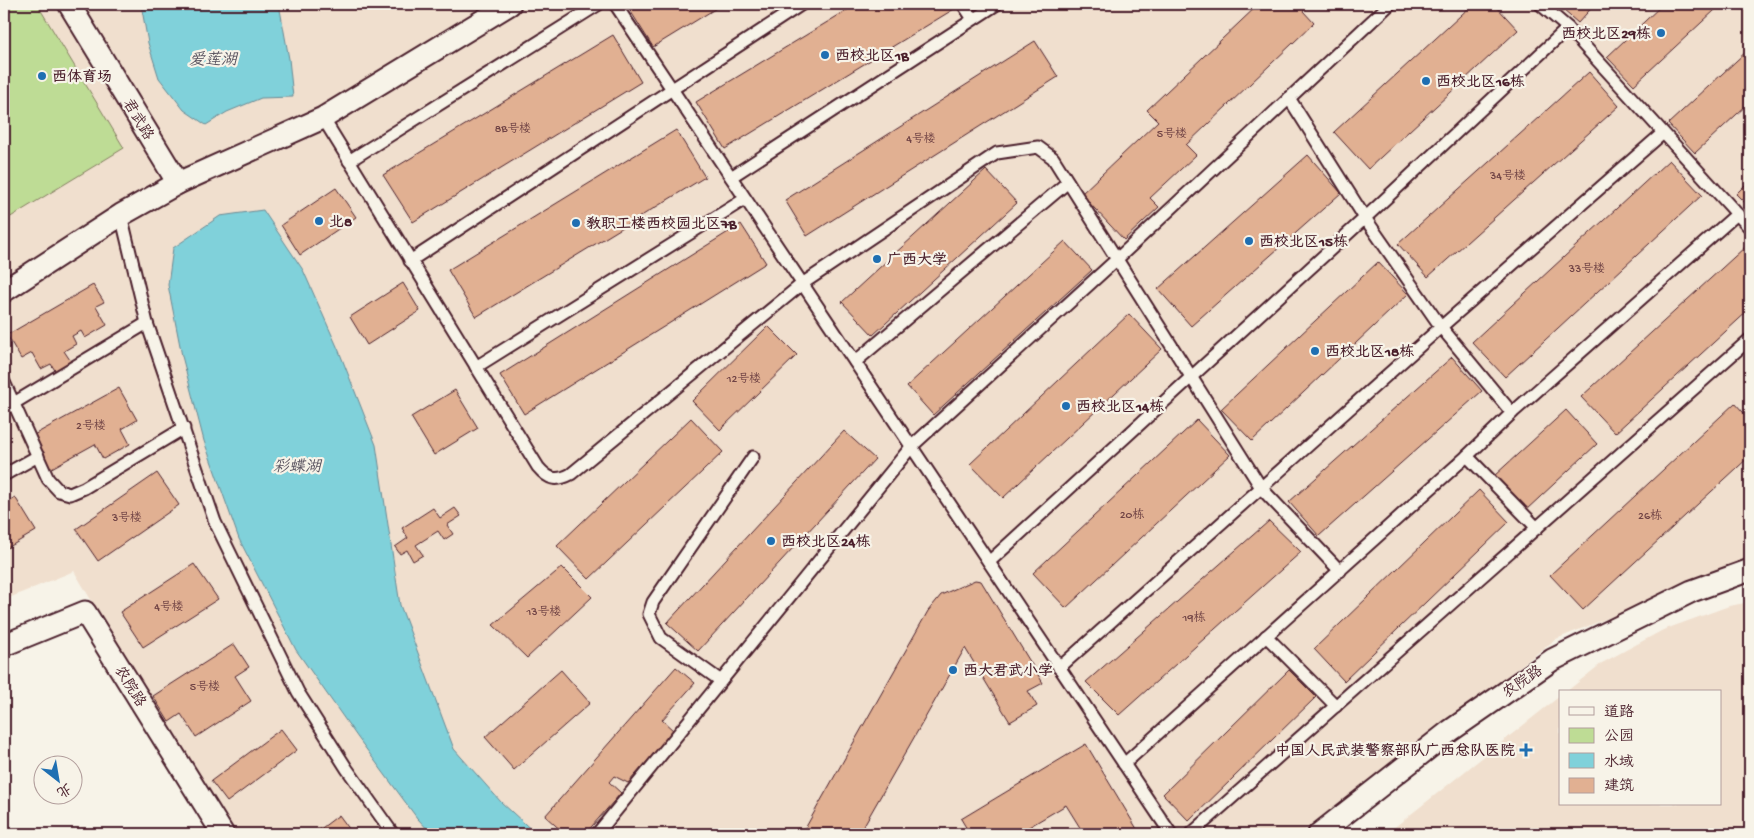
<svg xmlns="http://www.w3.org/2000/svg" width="1754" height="838" font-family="'Gochi Hand','LXGW WenKai TC',sans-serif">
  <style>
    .built { fill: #f0dfce }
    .green { fill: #bedc95; stroke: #847e60 }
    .water { fill: #80d1da; stroke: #6a8a94 }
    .building { fill: #e1b092; stroke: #4a1f2b }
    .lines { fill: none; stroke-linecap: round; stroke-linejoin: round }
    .service-casing { stroke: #4a1f2b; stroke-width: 15 }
    .minor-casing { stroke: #4a1f2b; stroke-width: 25 }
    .service { stroke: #f7f3e8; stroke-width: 11 }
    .minor { stroke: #f7f3e8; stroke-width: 21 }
    .poi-dot { fill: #1f6fb2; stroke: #f7f3e8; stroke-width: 2 }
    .labels { text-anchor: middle; stroke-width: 4.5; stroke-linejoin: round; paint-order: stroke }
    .number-label { font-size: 12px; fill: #704345 }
    .poi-label { font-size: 15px; font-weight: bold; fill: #4a1f2b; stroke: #f7f3e8; text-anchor: start }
    .street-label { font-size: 15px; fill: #4a1f2b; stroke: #f7f3e8 }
    .water-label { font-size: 16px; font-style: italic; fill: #5a5460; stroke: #f7f3e8 }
  </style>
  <rect width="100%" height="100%" fill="#f7f3e8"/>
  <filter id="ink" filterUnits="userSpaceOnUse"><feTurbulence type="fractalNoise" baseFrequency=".02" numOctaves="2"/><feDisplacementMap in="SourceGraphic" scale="10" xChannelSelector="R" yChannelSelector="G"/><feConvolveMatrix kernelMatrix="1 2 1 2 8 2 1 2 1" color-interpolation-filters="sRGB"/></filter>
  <g filter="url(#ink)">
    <g class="built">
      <polygon points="4,4 1750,4 1750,561 1556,639 1300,834 234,834 169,732 74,571 4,600"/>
      <polygon points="1750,602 1750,834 1386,834 1560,696 1560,804 1720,804 1720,692 1566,692 1602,663 1663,630 1729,606"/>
    </g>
    <polygon class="green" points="4,4 37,4 124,148 4,221"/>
    <g class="water">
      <polygon points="141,4 279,4 289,59 293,97 261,98 227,112 206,125 184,110 159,78 148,43"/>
      <polygon points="263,210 303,270 339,351 376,445 400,605 454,749 501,802 536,834 432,834 417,818 358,738 296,650 239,539 204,441 182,356 168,285 173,248 220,216"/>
    </g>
    <g class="building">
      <polygon points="626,4 723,4 653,47"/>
      <polygon points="857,4 951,4 954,9 725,149 696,102"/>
      <polygon points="1259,4 1310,4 1303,11 1314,23 1186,145 1196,155 1150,198 1159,207 1124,240 1081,194 1158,121 1147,110"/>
      <polygon points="1473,4 1494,4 1518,30 1368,169 1334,132"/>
      <polygon points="1556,4 1595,4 1578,23"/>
      <polygon points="1663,4 1709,4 1715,10 1634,85 1607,57"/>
      <polygon points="613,35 641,82 413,222 383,175"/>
      <polygon points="1035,41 1058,77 807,236 785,200"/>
      <polygon points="1749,49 1750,50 1750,102 1695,153 1668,124"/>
      <polygon points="1589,72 1619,106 1428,277 1398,244"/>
      <polygon points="676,130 705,177 476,317 448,270"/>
      <polygon points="1308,155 1341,193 1191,326 1158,289"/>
      <polygon points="1669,160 1702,195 1505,377 1472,342"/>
      <polygon points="986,170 1017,203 873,335 842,302"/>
      <polygon points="1750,180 1750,208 1736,194"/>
      <polygon points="336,188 356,217 300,255 281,225"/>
      <polygon points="741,224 766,263 524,414 500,375"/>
      <polygon points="1065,241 1092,270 933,415 907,386"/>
      <polygon points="1745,247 1750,253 1750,309 1615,433 1581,397"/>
      <polygon points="1378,262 1408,294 1252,441 1221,409"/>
      <polygon points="403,283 420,311 367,345 350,317"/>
      <polygon points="93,285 104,302 96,306 107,325 85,338 81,331 72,336 76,344 64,351 72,363 56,372 51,364 41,369 32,353 21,359 7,335"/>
      <polygon points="1129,314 1162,349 1003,498 970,464"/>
      <polygon points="768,326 797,355 720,430 692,401"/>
      <polygon points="1452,357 1482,391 1319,536 1289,502"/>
      <polygon points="119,388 137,420 122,429 130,444 103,459 95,444 48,470 30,437"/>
      <polygon points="455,390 478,428 434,455 411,417"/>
      <polygon points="1735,403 1750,420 1750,456 1583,610 1550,575"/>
      <polygon points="1566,410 1597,444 1526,510 1494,476"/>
      <polygon points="691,418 723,452 589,579 557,546"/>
      <polygon points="1197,420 1230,455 1066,608 1033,573"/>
      <polygon points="844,431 875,459 698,651 667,623"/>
      <polygon points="157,473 179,505 98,561 76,529"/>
      <polygon points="1479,490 1509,522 1344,681 1314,649"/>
      <polygon points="15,497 36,531 4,550 4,504"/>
      <polygon points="433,508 440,518 455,508 461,516 447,525 453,534 444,540 438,531 416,545 423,555 413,561 407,550 400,554 395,547 408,538 402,528"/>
      <polygon points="1269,521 1301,552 1119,715 1086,682"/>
      <polygon points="194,564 218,599 143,647 120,612"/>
      <polygon points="562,567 592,597 527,658 493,625"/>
      <polygon points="975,580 981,581 1043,683 1028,691 1037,706 1010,722 965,648 859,834 802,834 928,611 941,595"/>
      <polygon points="234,644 249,667 235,676 251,701 196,737 181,714 169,722 153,696"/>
      <polygon points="676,667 695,683 662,720 674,731 628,783 614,776 609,782 621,793 585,834 565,834 545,816"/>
      <polygon points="561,670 590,703 514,770 485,737"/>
      <polygon points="1289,670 1316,697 1189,821 1163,794"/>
      <polygon points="281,729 297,750 227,802 211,781"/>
      <polygon points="1086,744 1140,834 1084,834 1066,805 1017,834 970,834 961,819"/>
      <polygon points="339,815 353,834 314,834"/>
    </g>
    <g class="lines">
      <g class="service-casing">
        <g id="service">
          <polyline points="615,4 1171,834"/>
          <polyline points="963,4 973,19"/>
          <polyline points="1540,4 1568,28 1750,228"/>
          <polyline points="1289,98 1365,218 1441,327 1512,413"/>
          <path d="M 323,118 L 538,467 C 548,479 556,482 571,474 L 802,284 L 997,153 L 1038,147 L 1053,158 L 1262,489 L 1340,571"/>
          <polyline points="349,161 599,4"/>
          <polyline points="731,177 997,4"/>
          <polyline points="121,215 147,323 215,522 298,692 347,769 393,834"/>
          <polyline points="410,261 802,4"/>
          <polyline points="855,362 1068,182"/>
          <polyline points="476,367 745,199"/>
          <polyline points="4,382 48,479 59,491 70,494 84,488 184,428"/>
          <polyline points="14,403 147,323"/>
          <polyline points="1467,456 1537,528"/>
          <polyline points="4,475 38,456"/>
          <polyline points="989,562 1365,218 1568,28"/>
          <polyline points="1266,636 1336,706"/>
          <polyline points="1059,668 1441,327 1663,133"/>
          <polyline points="721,681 661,638 649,614 653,602 753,457"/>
          <polyline points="1124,764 1467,456 1512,413 1737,214"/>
          <polyline points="597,834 911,447 1116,260 1390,4"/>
          <polyline points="1191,834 1750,339"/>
        </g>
      </g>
      <g class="minor-casing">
        <g id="minor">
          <polyline points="69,4 178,183"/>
          <polyline points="4,291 121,215 178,183 323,118 510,4"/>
          <polyline points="4,645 85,612 223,834"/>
          <polyline points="1319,834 1450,731 1552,660 1692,591 1750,570"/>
        </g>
      </g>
      <use href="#service" class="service"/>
      <use href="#minor" class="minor"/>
    </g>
  </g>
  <g class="poi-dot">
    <circle cx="1661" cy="33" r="5"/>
    <circle cx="825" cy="55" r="5"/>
    <circle cx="42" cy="76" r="5"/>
    <circle cx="1426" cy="81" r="5"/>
    <circle cx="319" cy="221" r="5"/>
    <circle cx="576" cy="223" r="5"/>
    <circle cx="1249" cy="241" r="5"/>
    <circle cx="877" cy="259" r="5"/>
    <circle cx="1315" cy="351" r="5"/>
    <circle cx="1066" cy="406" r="5"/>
    <circle cx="771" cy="541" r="5"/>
    <circle cx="953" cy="670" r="5"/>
    <path d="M1523.5 742.5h5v5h5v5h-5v5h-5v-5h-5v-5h5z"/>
  </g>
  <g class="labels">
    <g class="number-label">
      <text x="513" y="132">8B号楼</text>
      <text x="1172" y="137">5号楼</text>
      <text x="921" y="142">4号楼</text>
      <text x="1508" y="179">34号楼</text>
      <text x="1587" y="272">33号楼</text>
      <text x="744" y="382">12号楼</text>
      <text x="91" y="429">2号楼</text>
      <text x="1132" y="518">20栋</text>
      <text x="1650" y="519">26栋</text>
      <text x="127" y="521">3号楼</text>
      <text x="169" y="610">4号楼</text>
      <text x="544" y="615">13号楼</text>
      <text x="1194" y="621">19栋</text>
      <text x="205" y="690">5号楼</text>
    </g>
    <g class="poi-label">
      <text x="1651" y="38" text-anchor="end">西校北区29栋</text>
      <text x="835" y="60">西校北区1B</text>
      <text x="52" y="81">西体育场</text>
      <text x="1436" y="86">西校北区16栋</text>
      <text x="329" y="226">北8</text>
      <text x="586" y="228">教职工楼西校园北区7B</text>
      <text x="1259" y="246">西校北区15栋</text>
      <text x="887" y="264">广西大学</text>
      <text x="1325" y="356">西校北区18栋</text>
      <text x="1076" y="411">西校北区14栋</text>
      <text x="781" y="546">西校北区24栋</text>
      <text x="963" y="675">西大君武小学</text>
      <text x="1515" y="755" text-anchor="end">中国人民武装警察部队广西总队医院</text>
    </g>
    <g class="street-label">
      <text transform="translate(139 119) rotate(59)" y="5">君武路</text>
      <text transform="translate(1522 681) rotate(-35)" y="5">农院路</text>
      <text transform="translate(131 686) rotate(58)" y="5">农院路</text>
    </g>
    <g class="water-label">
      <text x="213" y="64">爱莲湖</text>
      <text x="297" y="471">彩蝶湖</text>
    </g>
  </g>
  <rect width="1754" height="838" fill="none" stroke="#f7f3e8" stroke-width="20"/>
  <rect x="10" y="10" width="1734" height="818" fill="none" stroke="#4a1f2b" stroke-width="2" filter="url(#ink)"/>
  <rect x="1559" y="690" width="162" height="115" fill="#f7f3e8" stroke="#b29e9c"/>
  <rect x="1569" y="707" width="25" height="8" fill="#f7f3e8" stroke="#b29e9c"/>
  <text x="1604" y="716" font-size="15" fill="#4a1f2b">道路</text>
  <rect x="1569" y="728" width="25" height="15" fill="#bedc95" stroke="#b29e9c"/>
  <text x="1604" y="740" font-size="15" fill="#4a1f2b">公园</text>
  <rect x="1569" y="753" width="25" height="15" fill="#80d1da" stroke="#b29e9c"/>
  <text x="1604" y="766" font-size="15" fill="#4a1f2b">水域</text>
  <rect x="1569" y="778" width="25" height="15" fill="#e1b092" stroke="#b29e9c"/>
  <text x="1604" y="790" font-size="15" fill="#4a1f2b">建筑</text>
  <g transform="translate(58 780) rotate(149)"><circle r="24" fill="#f7f3e8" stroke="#b29e9c"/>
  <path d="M0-4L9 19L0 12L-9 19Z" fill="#1f6fb2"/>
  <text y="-8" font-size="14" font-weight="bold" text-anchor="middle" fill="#4a1f2b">北</text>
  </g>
</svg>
